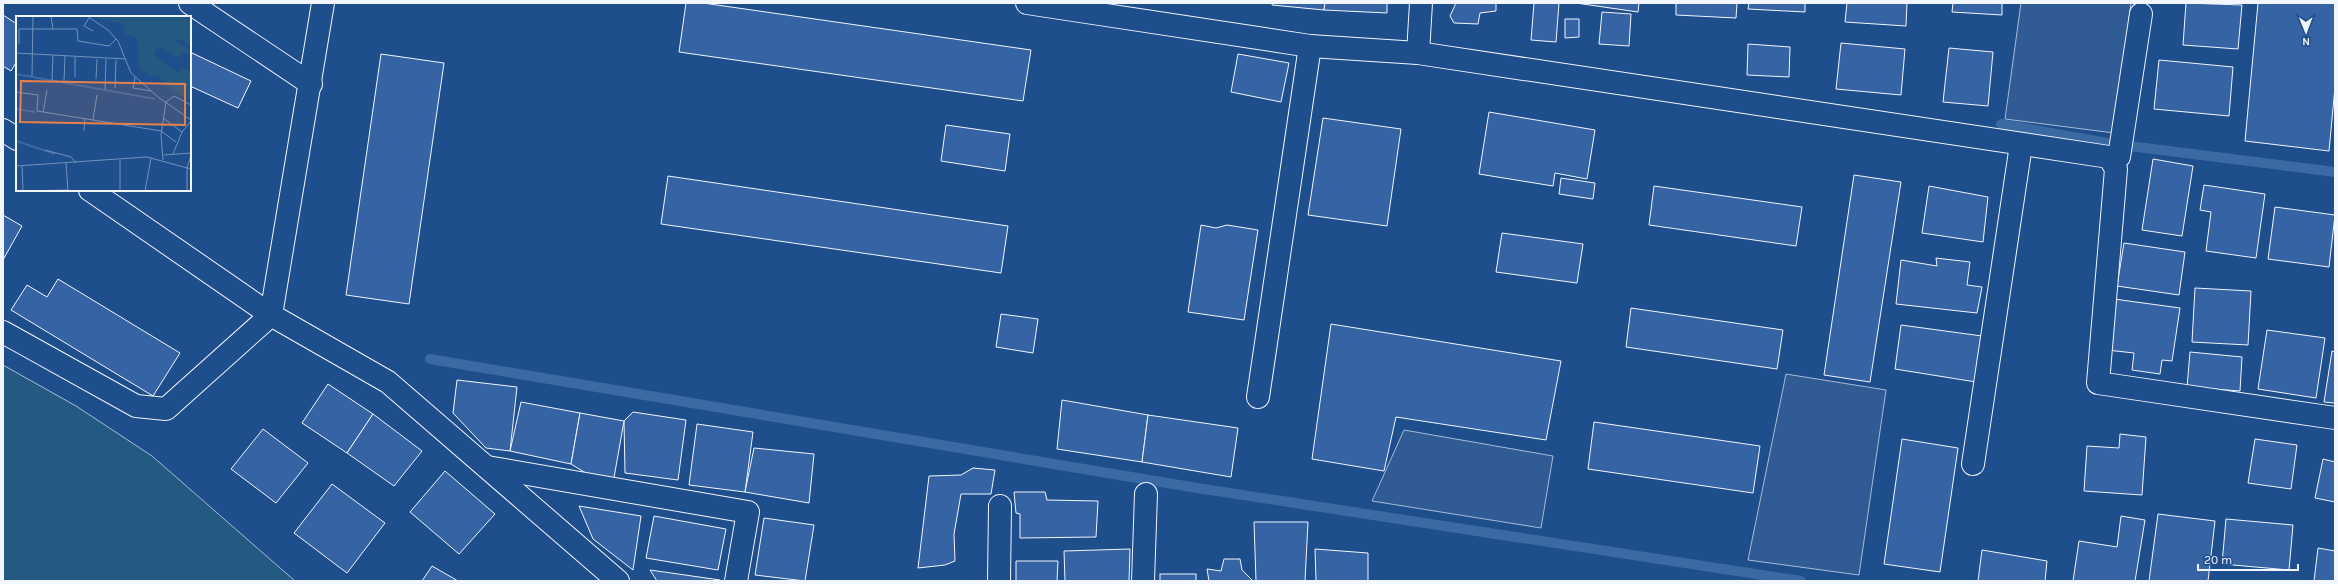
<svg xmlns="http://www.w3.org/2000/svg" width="2338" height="584" font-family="Karla,sans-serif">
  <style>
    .green { fill: #245a82; stroke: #a8bbd7 }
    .parking { fill: #305b95; stroke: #a8bbd7 }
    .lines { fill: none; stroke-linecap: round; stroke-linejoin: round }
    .stream { stroke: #3b69a3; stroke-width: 10 }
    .building { fill: #3563a3; stroke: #f2f6ff }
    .minor-casing { stroke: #f2f6ff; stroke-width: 24 }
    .minor { stroke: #1f4e8c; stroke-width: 22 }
    .inset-river { fill: none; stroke: #3b69a3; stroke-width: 2 }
    .inset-road { fill: none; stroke: #7391ba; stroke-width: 1 }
    .view { fill: #ea8049; fill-opacity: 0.15; stroke: #ea8049; stroke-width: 2 }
    .inset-edge { fill: none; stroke: #f2f6ff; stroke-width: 2 }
  </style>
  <rect width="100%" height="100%" fill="#1f4e8c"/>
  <polygon class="green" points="3,365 76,406 152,456 295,581 3,581"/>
  <g class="parking">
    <polygon points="2021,3 2131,3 2114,133 2005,119"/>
    <polygon points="1786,374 1886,390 1859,575 1748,560"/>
    <polygon points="1404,430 1553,456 1541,528 1372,501"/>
  </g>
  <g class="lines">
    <g class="stream">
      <polyline points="2001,124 2113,144 2335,172"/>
      <polyline points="430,359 1191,487 1801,581"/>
    </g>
  </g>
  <g class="building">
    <polygon points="686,3 703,3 1031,50 1023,101 679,52"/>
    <polygon points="1272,3 1325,3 1324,10 1272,5"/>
    <polygon points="1325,3 1387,3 1387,13 1324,10"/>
    <polygon points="1456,3 1496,3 1496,11 1480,13 1478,24 1454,23 1450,16"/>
    <polygon points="1534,3 1559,3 1556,42 1531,40"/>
    <polygon points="1576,3 1639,3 1638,12"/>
    <polygon points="1676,3 1737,3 1736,18 1676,15"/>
    <polygon points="1749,3 1805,3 1805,12 1748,9"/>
    <polygon points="1847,3 1907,3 1906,26 1845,22"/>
    <polygon points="1953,3 2002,3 2002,15 1952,12"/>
    <polygon points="2186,3 2242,5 2238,49 2183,45"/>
    <polygon points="2258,3 2335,3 2335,87 2329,151 2245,141"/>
    <polygon points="1602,12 1631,14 1629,46 1599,44"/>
    <polygon points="3,15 17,24 17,61 11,71 3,66"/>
    <polygon points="1565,19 1579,19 1579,37 1565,38"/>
    <polygon points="1841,43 1905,49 1901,95 1836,89"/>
    <polygon points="1748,44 1790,47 1789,77 1747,75"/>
    <polygon points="1949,48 1993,52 1988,106 1943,102"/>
    <polygon points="192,53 251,81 238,108 190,86 190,58"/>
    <polygon points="381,54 444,63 409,304 346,295"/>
    <polygon points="1238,54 1289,63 1281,102 1231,92"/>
    <polygon points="2159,60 2233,67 2229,116 2154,109"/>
    <polygon points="1489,112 1595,130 1587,179 1555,173 1553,186 1479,174"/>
    <polygon points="1323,118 1401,129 1387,226 1308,215"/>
    <polygon points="946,125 1010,134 1005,171 941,161"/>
    <polygon points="2153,159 2193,166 2182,236 2142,230"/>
    <polygon points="1854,175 1901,182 1870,382 1824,375"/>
    <polygon points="668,176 1008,226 1001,273 661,224"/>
    <polygon points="1561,178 1595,183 1593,199 1559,194"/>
    <polygon points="2204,185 2265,194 2256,258 2206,251 2211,212 2200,210"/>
    <polygon points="1654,186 1802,207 1796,246 1649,225"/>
    <polygon points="1929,186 1988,197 1983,242 1922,233"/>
    <polygon points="2275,207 2335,215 2329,267 2268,259"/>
    <polygon points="3,215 22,226 3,260"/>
    <polygon points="1201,225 1216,228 1227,225 1258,230 1244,320 1188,312"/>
    <polygon points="1502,233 1583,244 1577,283 1496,272"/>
    <polygon points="2124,243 2185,252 2179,295 2117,286"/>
    <polygon points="1936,258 1970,262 1967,285 1982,287 1977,313 1896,304 1901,260 1937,266"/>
    <polygon points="58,279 180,353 153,396 11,310 27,285 47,297"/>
    <polygon points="2195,288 2251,291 2248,345 2192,342"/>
    <polygon points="2114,299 2180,308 2172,361 2162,360 2160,374 2132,370 2134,353 2107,350"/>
    <polygon points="1631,308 1783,330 1777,369 1626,347"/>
    <polygon points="1001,314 1038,319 1033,353 996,347"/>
    <polygon points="1331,324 1561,361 1546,440 1396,417 1384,471 1312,459"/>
    <polygon points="1901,325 1982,336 1976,382 1895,369"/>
    <polygon points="2267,330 2325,338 2316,398 2258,389"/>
    <polygon points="2332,351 2335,352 2335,403 2324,402"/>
    <polygon points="2190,352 2242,357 2240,391 2187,387"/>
    <polygon points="457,380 517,387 510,451 486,448 453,413"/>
    <polygon points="328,384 373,414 347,453 302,423"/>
    <polygon points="1062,400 1148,415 1142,462 1057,449"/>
    <polygon points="521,402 580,413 571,464 510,451"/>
    <polygon points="633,412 686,420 678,480 625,473 624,421"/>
    <polygon points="580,413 624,421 612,489 571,464"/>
    <polygon points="373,414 422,451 394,486 347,453"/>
    <polygon points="1148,415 1238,428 1231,477 1142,462"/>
    <polygon points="1594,422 1760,446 1753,493 1588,469"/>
    <polygon points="697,424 753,432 745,492 689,485"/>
    <polygon points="263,429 308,463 276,503 231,469"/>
    <polygon points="2120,434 2146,437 2142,495 2084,491 2087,446 2119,448"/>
    <polygon points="1902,439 1958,448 1940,572 1884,564"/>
    <polygon points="2255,439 2297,445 2291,489 2248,483"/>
    <polygon points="754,448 814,454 809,503 745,492"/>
    <polygon points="2323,459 2335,462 2335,502 2315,498"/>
    <polygon points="973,468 995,470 991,494 961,494 954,534 955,561 945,565 918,568 929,476 961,475"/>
    <polygon points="445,471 495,514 459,554 410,512"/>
    <polygon points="332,484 385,523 347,573 294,533"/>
    <polygon points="1014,492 1045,492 1047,500 1098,501 1096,537 1020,538 1020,514 1016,513"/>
    <polygon points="579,506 641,516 633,570 593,539"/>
    <polygon points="2158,514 2215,521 2208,581 2149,581"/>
    <polygon points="654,516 726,529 718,570 646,558"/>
    <polygon points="2121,516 2145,520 2135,581 2073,581 2079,541 2117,547"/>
    <polygon points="764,518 814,525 805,581 755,575"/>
    <polygon points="2226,519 2293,525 2289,570 2222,564"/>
    <polygon points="1254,522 1308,522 1305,581 1256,581"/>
    <polygon points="2318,548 2335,551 2335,581 2314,581"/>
    <polygon points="1130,549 1129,581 1065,581 1064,551"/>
    <polygon points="1315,549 1368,553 1368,581 1316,581"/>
    <polygon points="1982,550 2047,561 2045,581 1978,581"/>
    <polygon points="1224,559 1240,559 1242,570 1253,581 1209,581 1207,569 1221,571"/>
    <polygon points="1016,561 1058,561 1057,581 1016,581"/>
    <polygon points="432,566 458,581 422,581"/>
    <polygon points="650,570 720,580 720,581 657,581"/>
    <rect x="1160" y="574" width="36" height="7"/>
  </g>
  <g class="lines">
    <g class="minor-casing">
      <g id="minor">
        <polyline points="190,3 311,84"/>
        <polyline points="1027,3 1310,46 1418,53 2109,157 2116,169 2098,383 2335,418"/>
        <polyline points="1418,53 1421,3"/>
        <polyline points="3,130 17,139"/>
        <polyline points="2109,157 2119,157 2141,14"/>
        <polyline points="90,190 271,315 388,382 618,581"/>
        <polyline points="3,332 136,406 166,409 271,315 323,3"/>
        <polyline points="1258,397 1310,46"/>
        <polyline points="1973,464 2021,145"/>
        <polyline points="487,467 748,512 736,581"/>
        <polyline points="999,581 1000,506"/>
        <polyline points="1143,581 1146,494"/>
      </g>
    </g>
    <use href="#minor" class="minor"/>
  </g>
  <g transform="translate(16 16)">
    <rect width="175" height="175" fill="#1f4e8c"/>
    <path d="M 72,0 L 166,0 L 175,6 L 175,30 L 165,23 L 158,25 L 175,34 L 174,38 L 169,36 L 162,42 L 147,32 L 140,33 L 138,39 L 161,56 L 167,52 L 174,54 L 175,85 L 159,76 L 142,59 L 136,61 L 123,53 L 121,22 L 109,18 L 108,8 Z" fill="#245a82"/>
    <path class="inset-river" d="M 0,58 L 139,83M 0,93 L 19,96M 0,125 L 39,138"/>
    <path class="inset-road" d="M 35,0 L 37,13M 71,0 L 92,14 L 102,25 L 115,57 L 142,81 L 175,104M 73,2 L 68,10 L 77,15M 3,28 L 3,13 L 61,13 L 62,25 L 93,30 L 100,23M 0,37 L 110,43M 16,60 L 17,0M 59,61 L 59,41M 119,61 L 117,72 L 135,75M 80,63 L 81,43M 36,64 L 37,39M 48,65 L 49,40M 99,72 L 100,44M 89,73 L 90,43M 0,76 L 22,79 L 21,95 L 145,115 L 160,126M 27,96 L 31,74M 147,102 L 166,116M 77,104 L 81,79M 68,115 L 69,103M 29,134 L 55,141 L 60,147M 157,138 L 166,116 L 175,105M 148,139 L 175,137M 104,144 L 104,175M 147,144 L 145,119 L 150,86 L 158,80 L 175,89M 50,147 L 52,175M 0,150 L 131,141 L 175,153M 6,150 L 7,175M 171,152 L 175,139M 7,175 L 52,174M 129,175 L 135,142M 171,175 L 171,152"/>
    <path class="view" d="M 5,65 L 169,68 L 169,109 L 4,106 Z"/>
    <rect width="175" height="175" class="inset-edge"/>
  </g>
  <rect width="2338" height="584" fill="none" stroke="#f2f6ff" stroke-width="8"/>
  <g transform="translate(2306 32) rotate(179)" stroke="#1f4e8c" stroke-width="3" paint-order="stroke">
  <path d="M0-3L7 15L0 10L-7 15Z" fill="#f2f6ff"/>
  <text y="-6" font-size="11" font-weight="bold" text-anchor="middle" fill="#f2f6ff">N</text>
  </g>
  <path d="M2198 564v6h100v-6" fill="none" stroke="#f2f6ff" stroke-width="2"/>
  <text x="2204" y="564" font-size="12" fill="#f2f6ff" stroke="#1f4e8c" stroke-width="3" paint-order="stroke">20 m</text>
</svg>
